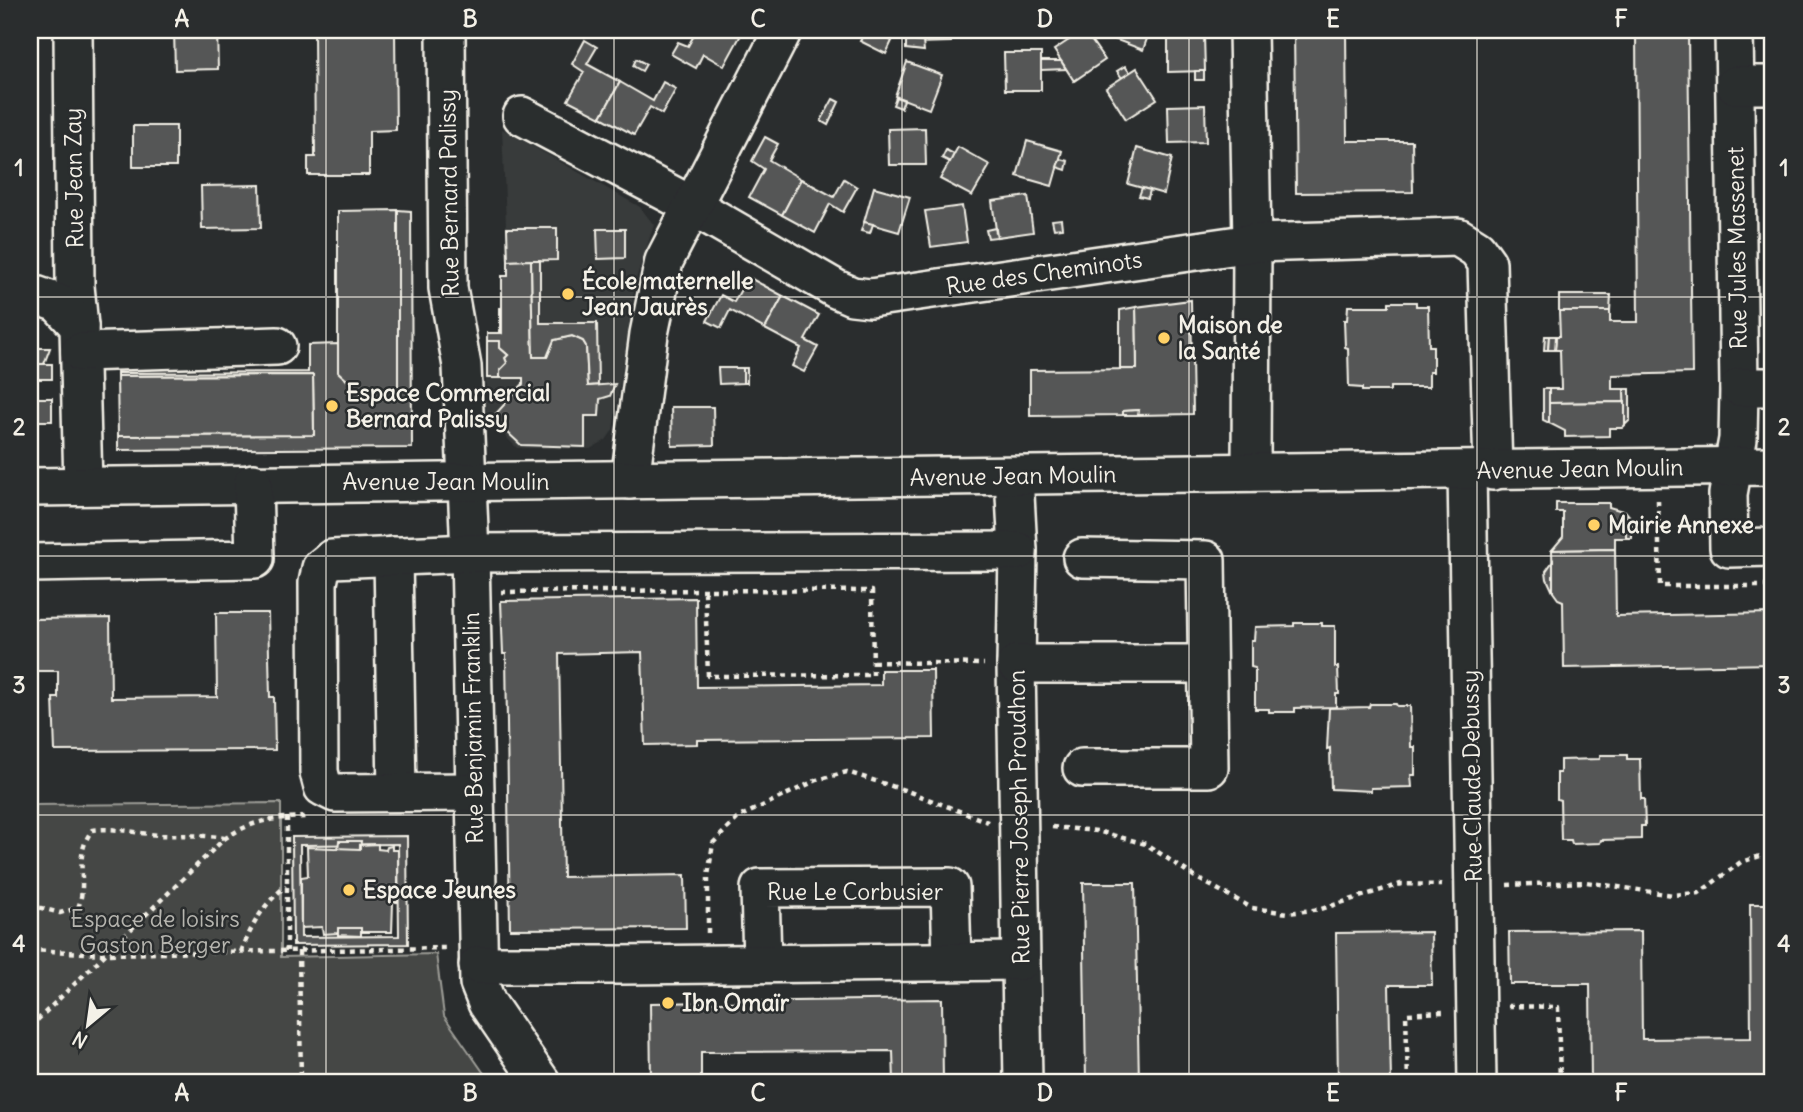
<svg xmlns="http://www.w3.org/2000/svg" width="1803" height="1112" font-family="Delius,sans-serif">
  <style>
    .built { fill: #373a3a }
    .green { fill: #444645; stroke: #9c9c96; stroke-width: 2 }
    .building { fill: #555756; stroke: #f4f1e8; stroke-width: 2; fill-rule: evenodd }
    .lines { fill: none; stroke-linecap: round; stroke-linejoin: round }
    .minor-casing { stroke: #f4f1e8; stroke-width: 42 }
    .path { stroke: #f4f1e8; stroke-width: 4.5; stroke-dasharray: 5 5; stroke-linecap: butt }
    .minor { stroke: #2a2d2e; stroke-width: 37 }
    .grid { fill: none; stroke: #f4f1e8; stroke-width: 2; stroke-opacity: 0.55 }
    .poi-dot { fill: #ffd166; stroke: #2a2d2e; stroke-width: 2.5 }
    .labels { text-anchor: middle; stroke-width: 5; stroke-linejoin: round; paint-order: stroke }
    .street-label { font-size: 23px; fill: #f4f1e8; stroke: #2a2d2e }
    .poi-label { font-size: 23px; font-weight: bold; fill: #f4f1e8; stroke: #2a2d2e; text-anchor: start }
    .park-label { font-size: 23px; fill: #b6b5af; stroke: #2a2d2e }
    .neatline { fill: none; stroke: #f4f1e8; stroke-width: 2.5 }
    .grid-label { font-size: 23px; text-anchor: middle; font-weight: bold; fill: #f4f1e8 }
  </style>
  <rect width="100%" height="100%" fill="#2a2d2e"/>
  <filter id="ink" filterUnits="userSpaceOnUse"><feTurbulence type="fractalNoise" baseFrequency=".0143" numOctaves="2"/><feDisplacementMap in="SourceGraphic" scale="14" xChannelSelector="R" yChannelSelector="G"/><feConvolveMatrix kernelMatrix="1 2 1 2 8 2 1 2 1" color-interpolation-filters="sRGB"/></filter>
  <g filter="url(#ink)">
    <polygon class="built" points="502,129 640,207 654,225 636,279 613,430 606,440 590,449 517,448 485,416 487,333 500,332 502,276 508,275"/>
    <polygon class="green" points="281,803 281,957 436,954 444,1016 490,1082 30,1082 30,805"/>
    <g class="building">
      <polygon points="174,30 217,30 218,69 175,70"/>
      <polygon points="314,30 395,30 396,130 369,131 369,175 308,175 308,157 315,157"/>
      <polygon points="697,30 736,30 742,33 724,66 703,54 696,68 671,54 678,42 688,46"/>
      <polygon points="866,30 884,30 882,35 892,41 886,54 860,41"/>
      <polygon points="914,30 951,30 951,42 915,43"/>
      <polygon points="1084,30 1105,60 1074,81 1054,50"/>
      <polygon points="1112,30 1150,30 1143,50 1109,37"/>
      <polygon points="1294,30 1346,30 1347,141 1412,141 1413,192 1296,193"/>
      <polygon points="1636,30 1688,30 1692,373 1612,375 1612,389 1624,389 1625,402 1549,403 1549,389 1561,389 1560,350 1555,350 1556,336 1560,336 1559,311 1610,311 1610,322 1638,322"/>
      <polygon points="1168,35 1204,35 1205,71 1168,72"/>
      <polygon points="585,40 597,47 587,64 620,82 601,117 568,100 584,72 572,64"/>
      <polygon points="906,40 923,42 924,51 906,49"/>
      <polygon points="1004,53 1041,53 1041,90 1005,90"/>
      <polygon points="636,59 646,64 642,71 633,66"/>
      <polygon points="1041,61 1061,61 1066,69 1041,70"/>
      <polygon points="907,62 942,75 929,109 895,96"/>
      <polygon points="1125,66 1130,73 1122,78 1117,71"/>
      <polygon points="1137,68 1157,99 1126,119 1106,88"/>
      <rect x="1195" y="71" width="9" height="9"/>
      <polygon points="620,82 653,101 663,82 676,89 662,114 650,107 634,135 601,117"/>
      <polygon points="896,97 904,100 901,108 893,105"/>
      <polygon points="833,99 839,102 828,125 821,121"/>
      <polygon points="1205,105 1206,142 1169,143 1168,106"/>
      <rect x="133" y="126" width="43" height="41"/>
      <polygon points="925,128 926,165 889,165 888,129"/>
      <polygon points="765,137 778,144 769,160 801,179 782,215 749,197 764,169 752,161"/>
      <polygon points="1027,141 1062,151 1052,186 1017,176"/>
      <polygon points="958,147 990,165 972,196 940,179"/>
      <polygon points="1137,148 1172,158 1164,194 1128,184"/>
      <polygon points="946,150 954,154 950,162 942,158"/>
      <polygon points="1060,159 1068,161 1066,170 1057,167"/>
      <polygon points="801,179 834,197 844,179 857,187 843,212 830,204 815,233 782,215"/>
      <polygon points="260,185 261,228 202,229 201,186"/>
      <polygon points="874,187 910,197 899,232 864,222"/>
      <polygon points="1142,188 1150,190 1148,198 1139,196"/>
      <polygon points="1028,196 1033,232 997,237 992,201"/>
      <polygon points="962,206 967,242 931,247 925,211"/>
      <polygon points="398,210 398,399 366,398 338,372 338,211"/>
      <polygon points="398,210 411,211 412,448 118,450 118,436 314,435 313,375 117,376 117,373 308,372 308,345 338,344 338,372 366,398 398,399"/>
      <polygon points="1061,219 1062,228 1054,229 1052,220"/>
      <polygon points="864,222 873,224 870,233 861,231"/>
      <polygon points="507,228 557,228 557,260 508,261"/>
      <polygon points="995,228 997,237 988,238 986,230"/>
      <polygon points="597,229 625,229 625,258 598,259"/>
      <polygon points="531,260 533,357 547,357 554,340 572,336 583,341 586,346 588,386 615,384 610,396 600,399 599,416 585,416 585,447 521,445 492,418 523,384 523,378 500,378 500,370 507,363 505,358 508,355 500,348 500,341 487,341 487,333 502,333 502,276 508,276 508,261"/>
      <polygon points="531,260 540,260 540,323 597,323 598,385 588,386 586,346 583,341 572,336 554,340 547,357 533,357"/>
      <polygon points="748,277 783,296 765,329 730,310 721,328 707,321 721,295 734,302"/>
      <polygon points="1559,295 1611,295 1610,311 1559,311"/>
      <polygon points="783,296 819,315 805,340 818,347 804,372 792,366 801,348 765,329"/>
      <polygon points="1191,300 1193,414 1138,415 1139,410 1123,411 1123,415 1030,416 1030,370 1137,369 1136,307"/>
      <polygon points="1389,302 1416,302 1416,306 1428,306 1429,346 1433,346 1433,372 1429,372 1429,387 1390,387 1390,391 1362,391 1362,388 1349,387 1348,348 1345,347 1344,320 1347,320 1348,306 1389,306"/>
      <polygon points="1136,307 1137,369 1120,369 1120,310"/>
      <polygon points="500,308 502,308 502,333 500,332"/>
      <polygon points="1545,336 1549,336 1548,350 1544,350"/>
      <polygon points="1549,336 1556,336 1555,350 1548,350"/>
      <polygon points="487,341 500,341 500,348 508,355 505,358 507,363 500,370 500,378 487,378"/>
      <polygon points="30,348 50,348 44,364 30,364"/>
      <rect x="30" y="364" width="22" height="15"/>
      <polygon points="718,368 743,368 743,383 719,384"/>
      <rect x="743" y="368" width="4" height="15"/>
      <polygon points="313,375 314,435 118,436 117,376"/>
      <polygon points="1543,389 1549,389 1549,423 1543,420"/>
      <polygon points="1624,389 1630,389 1630,420 1625,425"/>
      <rect x="30" y="398" width="22" height="23"/>
      <polygon points="1625,402 1625,425 1622,428 1609,428 1609,436 1565,437 1565,431 1549,423 1549,403"/>
      <polygon points="671,407 713,407 714,445 672,446"/>
      <polygon points="1139,410 1138,415 1123,415 1123,411"/>
      <polygon points="1556,503 1609,503 1609,507 1626,512 1626,538 1615,538 1615,549 1552,550 1563,537 1563,512 1556,512"/>
      <polygon points="1626,512 1632,519 1632,538 1626,538"/>
      <polygon points="1615,549 1616,616 1773,613 1773,664 1564,668 1563,601 1558,599 1553,592 1552,550"/>
      <polygon points="1553,561 1553,592 1547,579 1546,571"/>
      <polygon points="696,598 697,687 881,685 881,670 933,670 934,738 697,740 697,744 645,745 642,652 559,654 563,877 685,875 686,928 510,929 506,654 503,654 501,601"/>
      <polygon points="216,613 268,613 270,697 274,697 275,750 55,751 53,698 58,698 58,671 30,671 30,619 110,618 111,698 217,697"/>
      <polygon points="1294,623 1322,623 1322,626 1335,626 1335,667 1338,667 1339,694 1336,694 1336,707 1295,708 1295,712 1269,712 1269,709 1255,709 1255,668 1251,667 1251,640 1254,640 1255,627 1294,626"/>
      <polygon points="1370,704 1396,704 1397,706 1410,706 1411,747 1415,747 1415,775 1411,775 1412,787 1371,788 1371,791 1331,789 1330,748 1327,749 1329,708 1369,707"/>
      <polygon points="1600,755 1627,755 1627,759 1640,759 1641,799 1644,799 1645,826 1641,826 1641,839 1601,840 1600,843 1572,844 1571,840 1561,840 1560,800 1557,799 1557,773 1560,773 1560,760 1600,759"/>
      <path d="M 407,836 L 408,944 L 293,945 L 292,837 ZM 398,844 L 399,936 L 301,937 L 300,845 Z"/>
      <polygon points="339,841 361,841 360,849 338,849"/>
      <polygon points="378,844 378,849 386,850 387,847 392,846 392,850 398,850 398,902 393,902 392,932 361,932 361,928 338,928 338,933 323,934 322,927 301,928 301,877 308,876 307,847 360,849 360,845"/>
      <polygon points="1083,883 1135,883 1139,1082 1086,1082"/>
      <polygon points="1750,904 1773,904 1773,1082 1591,1082 1590,984 1510,984 1509,932 1641,931 1642,1039 1751,1038"/>
      <polygon points="338,928 361,928 361,936 338,935"/>
      <polygon points="1431,932 1432,985 1389,985 1391,1082 1338,1082 1336,933"/>
      <polygon points="942,999 943,1082 894,1082 893,1051 701,1052 701,1082 651,1082 650,1003"/>
    </g>
    <g class="lines">
      <g class="minor-casing">
        <g id="minor">
          <polyline points="73,30 75,286 79,326 83,486"/>
          <polyline points="446,30 448,288 462,366 470,553 479,983 487,1003 541,1082"/>
          <polyline points="1248,30 1252,243 1251,472"/>
          <polyline points="1734,30 1739,387 1738,439 1728,494 1729,548 1773,547"/>
          <polyline points="1735,85 1773,85"/>
          <polyline points="522,116 691,205 836,289 852,296 870,298 1252,243 1458,237 1477,249 1487,263 1493,471"/>
          <polyline points="30,293 58,303 79,326"/>
          <polyline points="80,352 277,346"/>
          <polyline points="1739,387 1773,387"/>
          <polyline points="1467,471 1477,1082"/>
          <polyline points="1014,476 1018,551 1016,664 1023,1082"/>
          <polyline points="630,480 649,334 664,261 783,30"/>
          <polyline points="30,487 1773,466"/>
          <polyline points="393,556 397,792"/>
          <polyline points="30,563 255,559 253,483"/>
          <polyline points="1016,664 1207,664"/>
          <polyline points="1082,768 1209,768 1206,560 1082,558"/>
          <polyline points="474,792 335,793 323,787 319,772 318,583 321,568 332,559 470,553 1018,551"/>
          <polyline points="762,962 760,888 950,887 952,961"/>
          <polyline points="478,965 619,965 1021,961"/>
        </g>
      </g>
      <g class="path">
        <polyline points="1658,500 1660,586 1773,586"/>
        <polyline points="501,592 705,590 872,591 873,675 708,676 705,590"/>
        <polyline points="873,662 984,664"/>
        <polyline points="287,817 287,951"/>
        <polyline points="1052,827 1097,831 1146,844 1195,877 1252,908 1288,913 1321,909 1401,884 1442,885"/>
        <polyline points="1507,885 1586,882 1672,895 1699,893 1741,862 1773,852"/>
        <path d="M 30,905 L 60,913 L 78,908 C 89,879 72,858 92,830 C 115,827 135,833 158,835 C 180,836 201,834 224,838"/>
        <polyline points="708,933 708,876 713,843 739,817 817,780 847,772 907,791 988,822"/>
        <polyline points="30,950 105,954 445,948"/>
        <polyline points="299,951 301,1082"/>
        <path d="M 241,952 C 252,925 263,904 286,886"/>
        <polyline points="1508,1006 1558,1007 1560,1082"/>
        <path d="M 30,1027 L 224,839 C 253,820 272,818 306,817"/>
        <polyline points="1408,1082 1406,1014 1444,1012"/>
      </g>
      <use href="#minor" class="minor"/>
    </g>
  </g>
  <path class="grid" d="M 326,30 L 326,1082M 614,30 L 614,1082M 902,30 L 902,1082M 1189,30 L 1189,1082M 1477,30 L 1477,1082M 30,297 L 1773,297M 30,556 L 1773,556M 30,815 L 1773,815"/>
  <g class="poi-dot">
    <circle cx="568" cy="294" r="7"/>
    <circle cx="1164" cy="338" r="7"/>
    <circle cx="332" cy="406" r="7"/>
    <circle cx="1594" cy="525" r="7"/>
    <circle cx="349" cy="890" r="7"/>
    <circle cx="668" cy="1003" r="7"/>
  </g>
  <g class="labels">
    <g class="street-label">
      <text transform="translate(74 178) rotate(-91)" y="8">Rue Jean Zay</text>
      <text transform="translate(449 193) rotate(-91)" y="8">Rue Bernard Palissy</text>
      <text transform="translate(1737 248) rotate(-91)" y="8">Rue Jules Massenet</text>
      <text transform="translate(1044 273) rotate(-8)" y="8">Rue des Cheminots</text>
      <text transform="translate(1580 469) rotate(-1)" y="8">Avenue Jean Moulin</text>
      <text transform="translate(1013 476) rotate(-1)" y="8">Avenue Jean Moulin</text>
      <text x="446" y="490">Avenue Jean Moulin</text>
      <text transform="translate(473 728) rotate(-91)" y="8">Rue Benjamin Franklin</text>
      <text transform="translate(1472 776) rotate(-91)" y="8">Rue Claude Debussy</text>
      <text transform="translate(1019 817) rotate(-91)" y="8">Rue Pierre Joseph Proudhon</text>
      <text x="855" y="900">Rue Le Corbusier</text>
    </g>
    <g class="poi-label">
      <text x="582" y="289">École maternelle<tspan x="582" dy="26">Jean Jaurès</tspan></text>
      <text x="1178" y="333">Maison de<tspan x="1178" dy="26">la Santé</tspan></text>
      <text x="346" y="401">Espace Commercial<tspan x="346" dy="26">Bernard Palissy</tspan></text>
      <text x="1608" y="533">Mairie Annexe</text>
      <text x="363" y="898">Espace Jeunes</text>
      <text x="682" y="1011">Ibn Omaïr</text>
    </g>
    <g class="park-label">
      <text x="155" y="927">Espace de loisirs<tspan x="155" dy="26">Gaston Berger</tspan></text>
    </g>
  </g>
  <rect width="1803" height="1112" fill="none" stroke="#2a2d2e" stroke-width="77"/>
  <g transform="translate(88 1025) rotate(209)" stroke="#2a2d2e" stroke-width="5" paint-order="stroke">
  <path d="M0-5L12 26L0 18L-12 26Z" fill="#f4f1e8"/>
  <text y="-10" font-size="19" font-weight="bold" text-anchor="middle" fill="#f4f1e8">N</text>
  </g>
  <rect x="38" y="38" width="1726" height="1036" class="neatline"/>
  <g class="grid-label">
    <text x="182" y="27">A</text>
    <text x="470" y="27">B</text>
    <text x="758" y="27">C</text>
    <text x="1045" y="27">D</text>
    <text x="1333" y="27">E</text>
    <text x="1621" y="27">F</text>
    <text x="19" y="176">1</text>
    <text x="1784" y="176">1</text>
    <text x="19" y="435">2</text>
    <text x="1784" y="435">2</text>
    <text x="19" y="693">3</text>
    <text x="1784" y="693">3</text>
    <text x="19" y="952">4</text>
    <text x="1784" y="952">4</text>
    <text x="182" y="1101">A</text>
    <text x="470" y="1101">B</text>
    <text x="758" y="1101">C</text>
    <text x="1045" y="1101">D</text>
    <text x="1333" y="1101">E</text>
    <text x="1621" y="1101">F</text>
  </g>
</svg>
